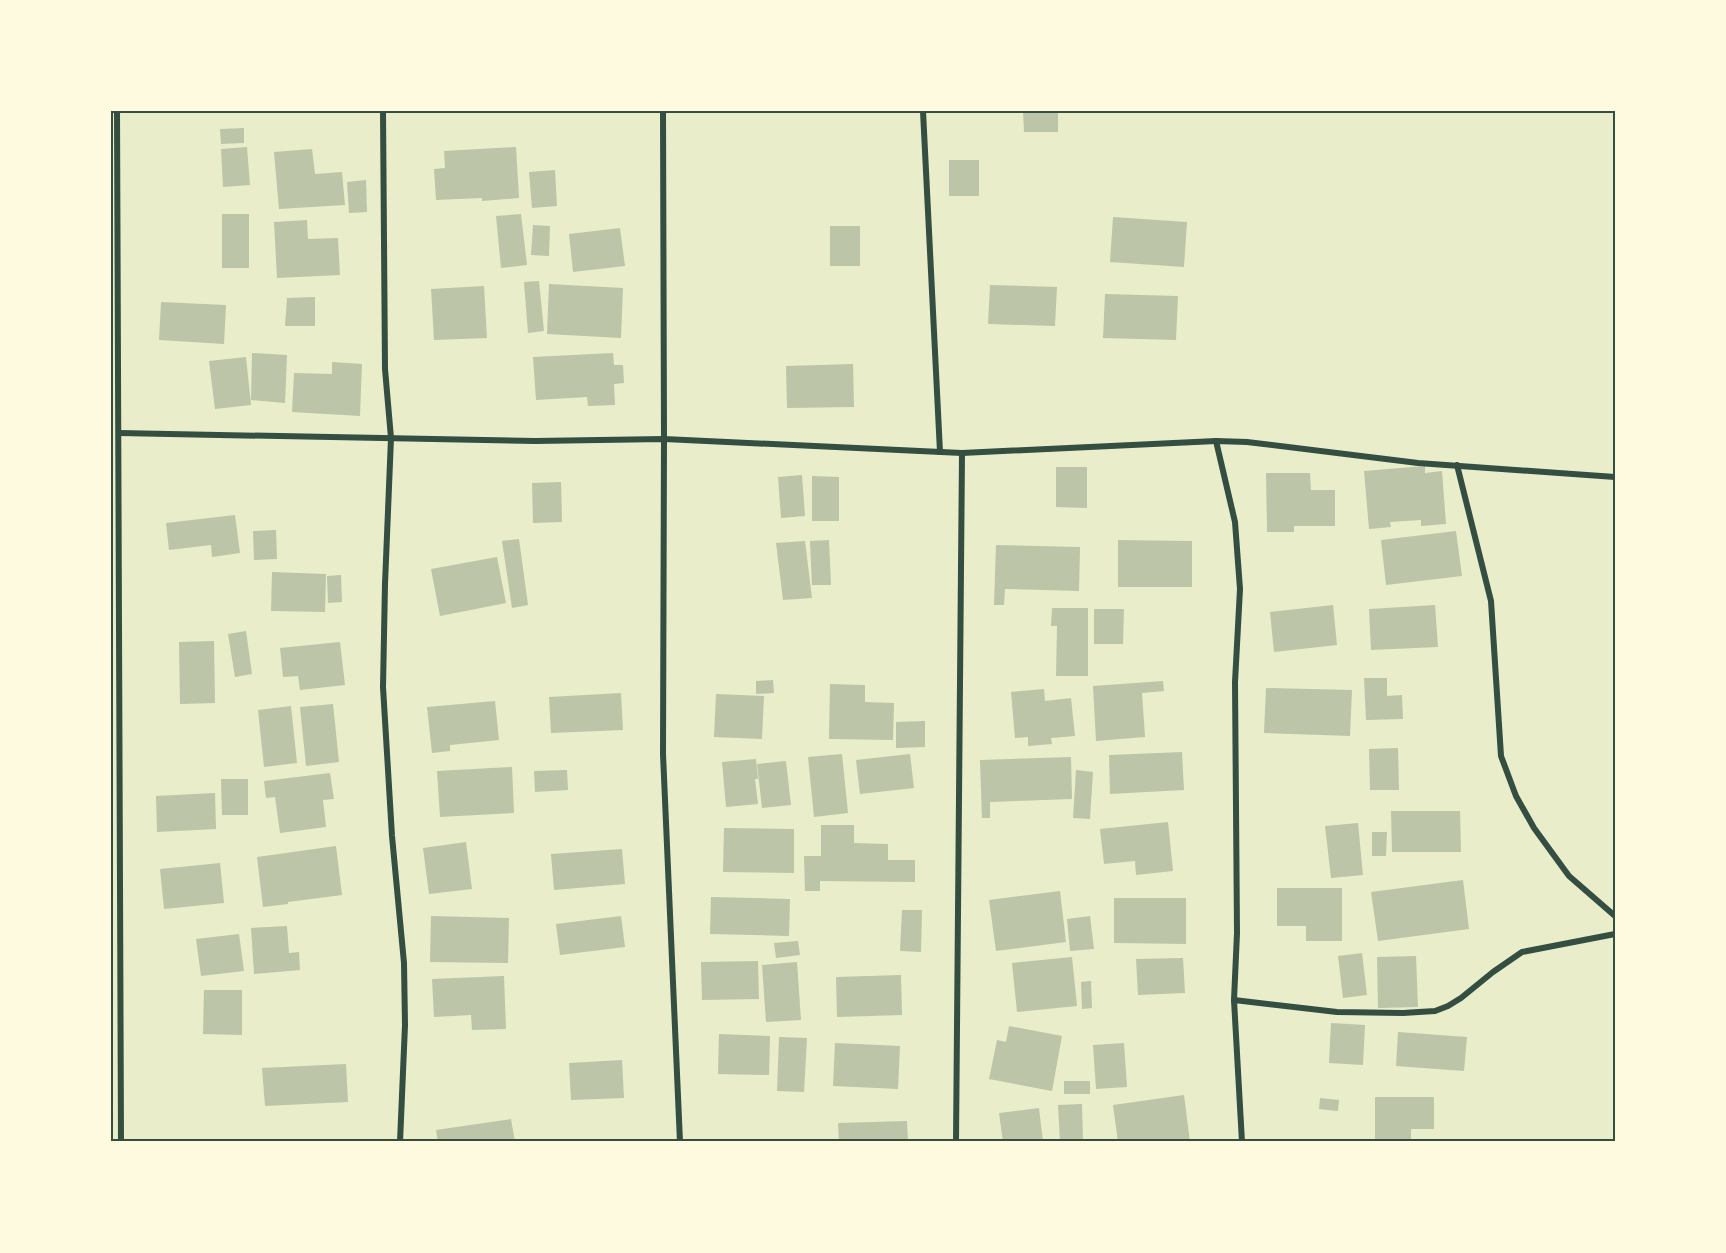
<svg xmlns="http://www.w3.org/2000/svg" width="1726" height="1253" font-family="'IBM Plex Serif',serif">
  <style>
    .building { fill: #bcc5a7 }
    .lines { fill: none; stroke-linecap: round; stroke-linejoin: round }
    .minor { stroke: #344e41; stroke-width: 6 }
    .neatline { fill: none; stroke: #344e41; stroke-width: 2 }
  </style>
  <rect width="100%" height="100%" fill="#e9edc9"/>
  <g class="building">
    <rect x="491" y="111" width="33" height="2"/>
    <polygon points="1023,111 1058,111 1058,132 1024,132"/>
    <polygon points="244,128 244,143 221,144 220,129"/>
    <polygon points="247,147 250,185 223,187 221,149"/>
    <polygon points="516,147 519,198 482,201 482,198 436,200 434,169 445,168 444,151"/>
    <polygon points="312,149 315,174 342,172 345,205 279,209 274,152"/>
    <rect x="949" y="160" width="30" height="36"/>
    <polygon points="555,170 557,206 532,208 529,172"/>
    <polygon points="366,180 367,212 349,213 347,182"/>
    <rect x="222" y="214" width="27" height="54"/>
    <polygon points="521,214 527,265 501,268 496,216"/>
    <polygon points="1113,217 1187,222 1184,267 1110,262"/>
    <polygon points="307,220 308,239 338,238 340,275 277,278 274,222"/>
    <polygon points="533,225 550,226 549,256 531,255"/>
    <rect x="830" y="226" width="30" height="40"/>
    <polygon points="620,228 625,266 573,272 569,234"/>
    <polygon points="539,281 544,331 528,333 524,282"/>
    <polygon points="549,284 623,288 621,338 547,334"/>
    <polygon points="990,285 1057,287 1055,326 988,324"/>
    <polygon points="484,286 487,338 434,340 431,289"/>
    <polygon points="1105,294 1178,296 1176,340 1103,338"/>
    <polygon points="315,297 315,326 285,326 287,298"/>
    <polygon points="161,302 226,305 224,344 159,340"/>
    <polygon points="252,353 287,355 285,403 251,400"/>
    <polygon points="613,353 614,365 623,365 624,383 614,384 615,405 588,406 587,397 536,400 533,357"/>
    <polygon points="246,357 251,405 215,409 209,361"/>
    <polygon points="332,362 362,364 360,416 292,412 294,373 332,374"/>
    <polygon points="853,364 854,407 787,408 786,366"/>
    <polygon points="1425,466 1425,473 1442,471 1446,524 1421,526 1421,520 1390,522 1391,527 1369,529 1364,471"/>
    <polygon points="1056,467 1087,467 1087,508 1056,507"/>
    <polygon points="1266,473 1310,473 1311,490 1335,490 1335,526 1294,526 1294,532 1267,532"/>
    <polygon points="802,475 805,516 781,518 778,477"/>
    <polygon points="812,476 839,477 839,521 812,521"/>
    <polygon points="561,482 562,522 533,523 532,483"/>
    <polygon points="235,515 240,553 212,557 211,545 169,550 166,523"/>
    <polygon points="276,530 277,559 254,560 253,531"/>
    <polygon points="1456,531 1462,576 1386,585 1381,540"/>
    <polygon points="519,539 528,605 512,608 502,541"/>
    <polygon points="829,540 831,585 812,585 810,541"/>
    <polygon points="1118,540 1192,541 1192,587 1118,587"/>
    <polygon points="805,541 812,598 783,600 776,543"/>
    <polygon points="996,545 1080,547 1079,591 1005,589 1004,605 994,605"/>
    <polygon points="497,557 506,603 440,616 431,569"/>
    <polygon points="272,572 326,574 325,612 271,611"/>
    <polygon points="341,575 342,602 328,603 327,576"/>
    <polygon points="1333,605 1337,645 1274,652 1270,612"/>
    <polygon points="1435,605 1438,647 1371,650 1369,609"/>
    <polygon points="1052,608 1088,608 1088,676 1056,676 1057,626 1051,626"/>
    <polygon points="1094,609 1124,609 1123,644 1094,644"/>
    <polygon points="246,631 252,674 235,677 228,634"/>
    <polygon points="214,641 215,703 180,704 179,642"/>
    <polygon points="340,642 345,685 300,690 298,676 283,677 280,648"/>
    <polygon points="1364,678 1387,678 1387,696 1402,695 1403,719 1366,720"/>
    <polygon points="773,680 774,693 756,694 756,681"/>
    <polygon points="1163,681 1164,691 1142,693 1145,737 1096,741 1093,686"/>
    <polygon points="830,684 865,685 865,702 894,703 893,740 829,739"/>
    <polygon points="1266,688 1352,690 1350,736 1264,733"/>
    <polygon points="1044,689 1045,701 1071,698 1075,736 1051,738 1052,744 1028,746 1028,737 1015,738 1011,692"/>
    <polygon points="621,693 623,730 551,733 549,697"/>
    <polygon points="716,694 764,696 762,739 714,737"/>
    <polygon points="495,701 499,740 450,745 450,751 432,753 427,707"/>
    <polygon points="333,704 339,762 306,766 300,707"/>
    <polygon points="291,706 297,763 264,767 258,710"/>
    <polygon points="925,721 925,747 896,748 896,722"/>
    <polygon points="1398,748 1399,790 1370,790 1369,749"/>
    <polygon points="1182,752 1184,790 1110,794 1109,755"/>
    <polygon points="842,754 848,813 814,817 808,757"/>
    <polygon points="910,754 914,788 860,794 856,760"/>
    <polygon points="1071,757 1072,799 990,802 990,818 982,818 980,760"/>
    <polygon points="756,759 758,779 755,779 758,804 726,807 722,762"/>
    <polygon points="786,761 791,805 762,808 757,764"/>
    <polygon points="512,767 514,813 440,817 437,771"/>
    <polygon points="567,770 568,790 535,792 534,771"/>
    <polygon points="1076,770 1093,772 1090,819 1073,818"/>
    <polygon points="330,773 334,799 323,800 326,827 280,833 275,797 266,798 264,781"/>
    <polygon points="221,779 248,779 248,815 222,815"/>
    <polygon points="215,793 216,829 157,832 156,796"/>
    <polygon points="1391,811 1460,811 1461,852 1392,852"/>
    <polygon points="1168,822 1173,871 1136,875 1135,861 1104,864 1100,829"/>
    <polygon points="1358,823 1363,875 1331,878 1325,826"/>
    <polygon points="821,825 854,825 854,843 888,844 888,860 915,860 915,882 820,881 820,891 805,891 804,856 821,856"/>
    <polygon points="724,828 794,829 794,873 723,872"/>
    <polygon points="1372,832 1387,832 1386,856 1372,856"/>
    <polygon points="466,842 472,889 429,894 423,848"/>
    <polygon points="336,846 342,895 288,902 288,904 263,907 257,857"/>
    <polygon points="622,849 625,884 554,890 551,854"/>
    <polygon points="220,863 224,903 164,909 160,869"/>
    <polygon points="1463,880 1469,929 1378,941 1371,892"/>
    <polygon points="1277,888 1342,888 1342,941 1306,941 1306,926 1277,926"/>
    <polygon points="1060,891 1066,942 996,951 989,900"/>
    <polygon points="711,897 790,899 789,936 710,934"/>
    <polygon points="1114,898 1186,898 1186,944 1114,943"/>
    <polygon points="902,910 922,910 921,952 900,951"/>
    <polygon points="431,916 509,918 508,963 430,962"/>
    <polygon points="621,916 625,947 560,955 556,924"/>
    <polygon points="1090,916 1094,949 1070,951 1067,919"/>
    <polygon points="287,926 289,953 299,952 300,970 254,974 251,928"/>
    <polygon points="239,934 244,971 201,976 196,939"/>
    <polygon points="798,941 800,955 776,958 774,943"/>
    <polygon points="1362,953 1367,995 1343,998 1338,956"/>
    <polygon points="1416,956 1418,1007 1378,1008 1377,957"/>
    <polygon points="1072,957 1077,1006 1017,1012 1012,963"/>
    <polygon points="1183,958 1185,993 1138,995 1136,959"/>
    <polygon points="758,961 759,999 702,1000 701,962"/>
    <polygon points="797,962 801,1020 766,1022 762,965"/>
    <polygon points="901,975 902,1015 837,1017 836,977"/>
    <polygon points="504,976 506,1029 472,1030 471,1015 434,1017 432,979"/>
    <polygon points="1091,981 1092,1008 1082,1009 1081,982"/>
    <polygon points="204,990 242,990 242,1035 203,1034"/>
    <polygon points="1331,1023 1365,1025 1363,1065 1329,1063"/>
    <polygon points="1009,1026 1062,1036 1052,1091 989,1079 997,1040 1006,1042"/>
    <polygon points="1398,1032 1467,1037 1464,1071 1396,1066"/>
    <polygon points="719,1034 770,1036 769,1075 718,1074"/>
    <polygon points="779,1037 807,1038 804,1092 777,1091"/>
    <polygon points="835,1043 900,1046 898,1089 833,1086"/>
    <polygon points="1124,1043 1127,1087 1096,1089 1093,1045"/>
    <polygon points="622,1060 624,1098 571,1100 569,1063"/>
    <polygon points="346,1064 348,1102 265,1106 262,1068"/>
    <rect x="1064" y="1081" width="26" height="13"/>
    <polygon points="1184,1095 1190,1142 1118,1142 1113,1105"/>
    <polygon points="1375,1097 1434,1097 1434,1129 1411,1129 1411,1142 1375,1142"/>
    <polygon points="1320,1098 1339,1100 1338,1111 1319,1109"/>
    <polygon points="1082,1104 1083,1142 1060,1142 1058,1105"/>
    <polygon points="1039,1108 1043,1142 1003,1142 999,1113"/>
    <polygon points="511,1119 515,1142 438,1142 436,1130"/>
    <polygon points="907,1121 908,1142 839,1142 838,1123"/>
  </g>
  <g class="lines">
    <g class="minor">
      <polyline points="117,111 121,1142"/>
      <polyline points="383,111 385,369 391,438 385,584 383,687 392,836 404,963 405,1025 400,1142"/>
      <polyline points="663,111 664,439 962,453 1216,441"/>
      <polyline points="923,111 940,452"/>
      <polyline points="119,433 535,441 664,439 663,754 680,1142"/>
      <polyline points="1457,465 1491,601 1501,756 1516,796 1534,828 1569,876 1615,916"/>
      <polyline points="1234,1000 1337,1012 1403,1013 1435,1011 1448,1006 1461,998 1493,972 1522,952 1615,934"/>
      <polyline points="956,1142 962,453"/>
      <polyline points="1242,1142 1234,1000 1237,933 1235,682 1240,589 1235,522 1216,441 1247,442 1418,463 1615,477"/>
    </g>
  </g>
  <rect width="1726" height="1253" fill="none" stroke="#fefae0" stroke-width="225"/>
  <rect x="112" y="112" width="1502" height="1028" class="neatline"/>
</svg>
